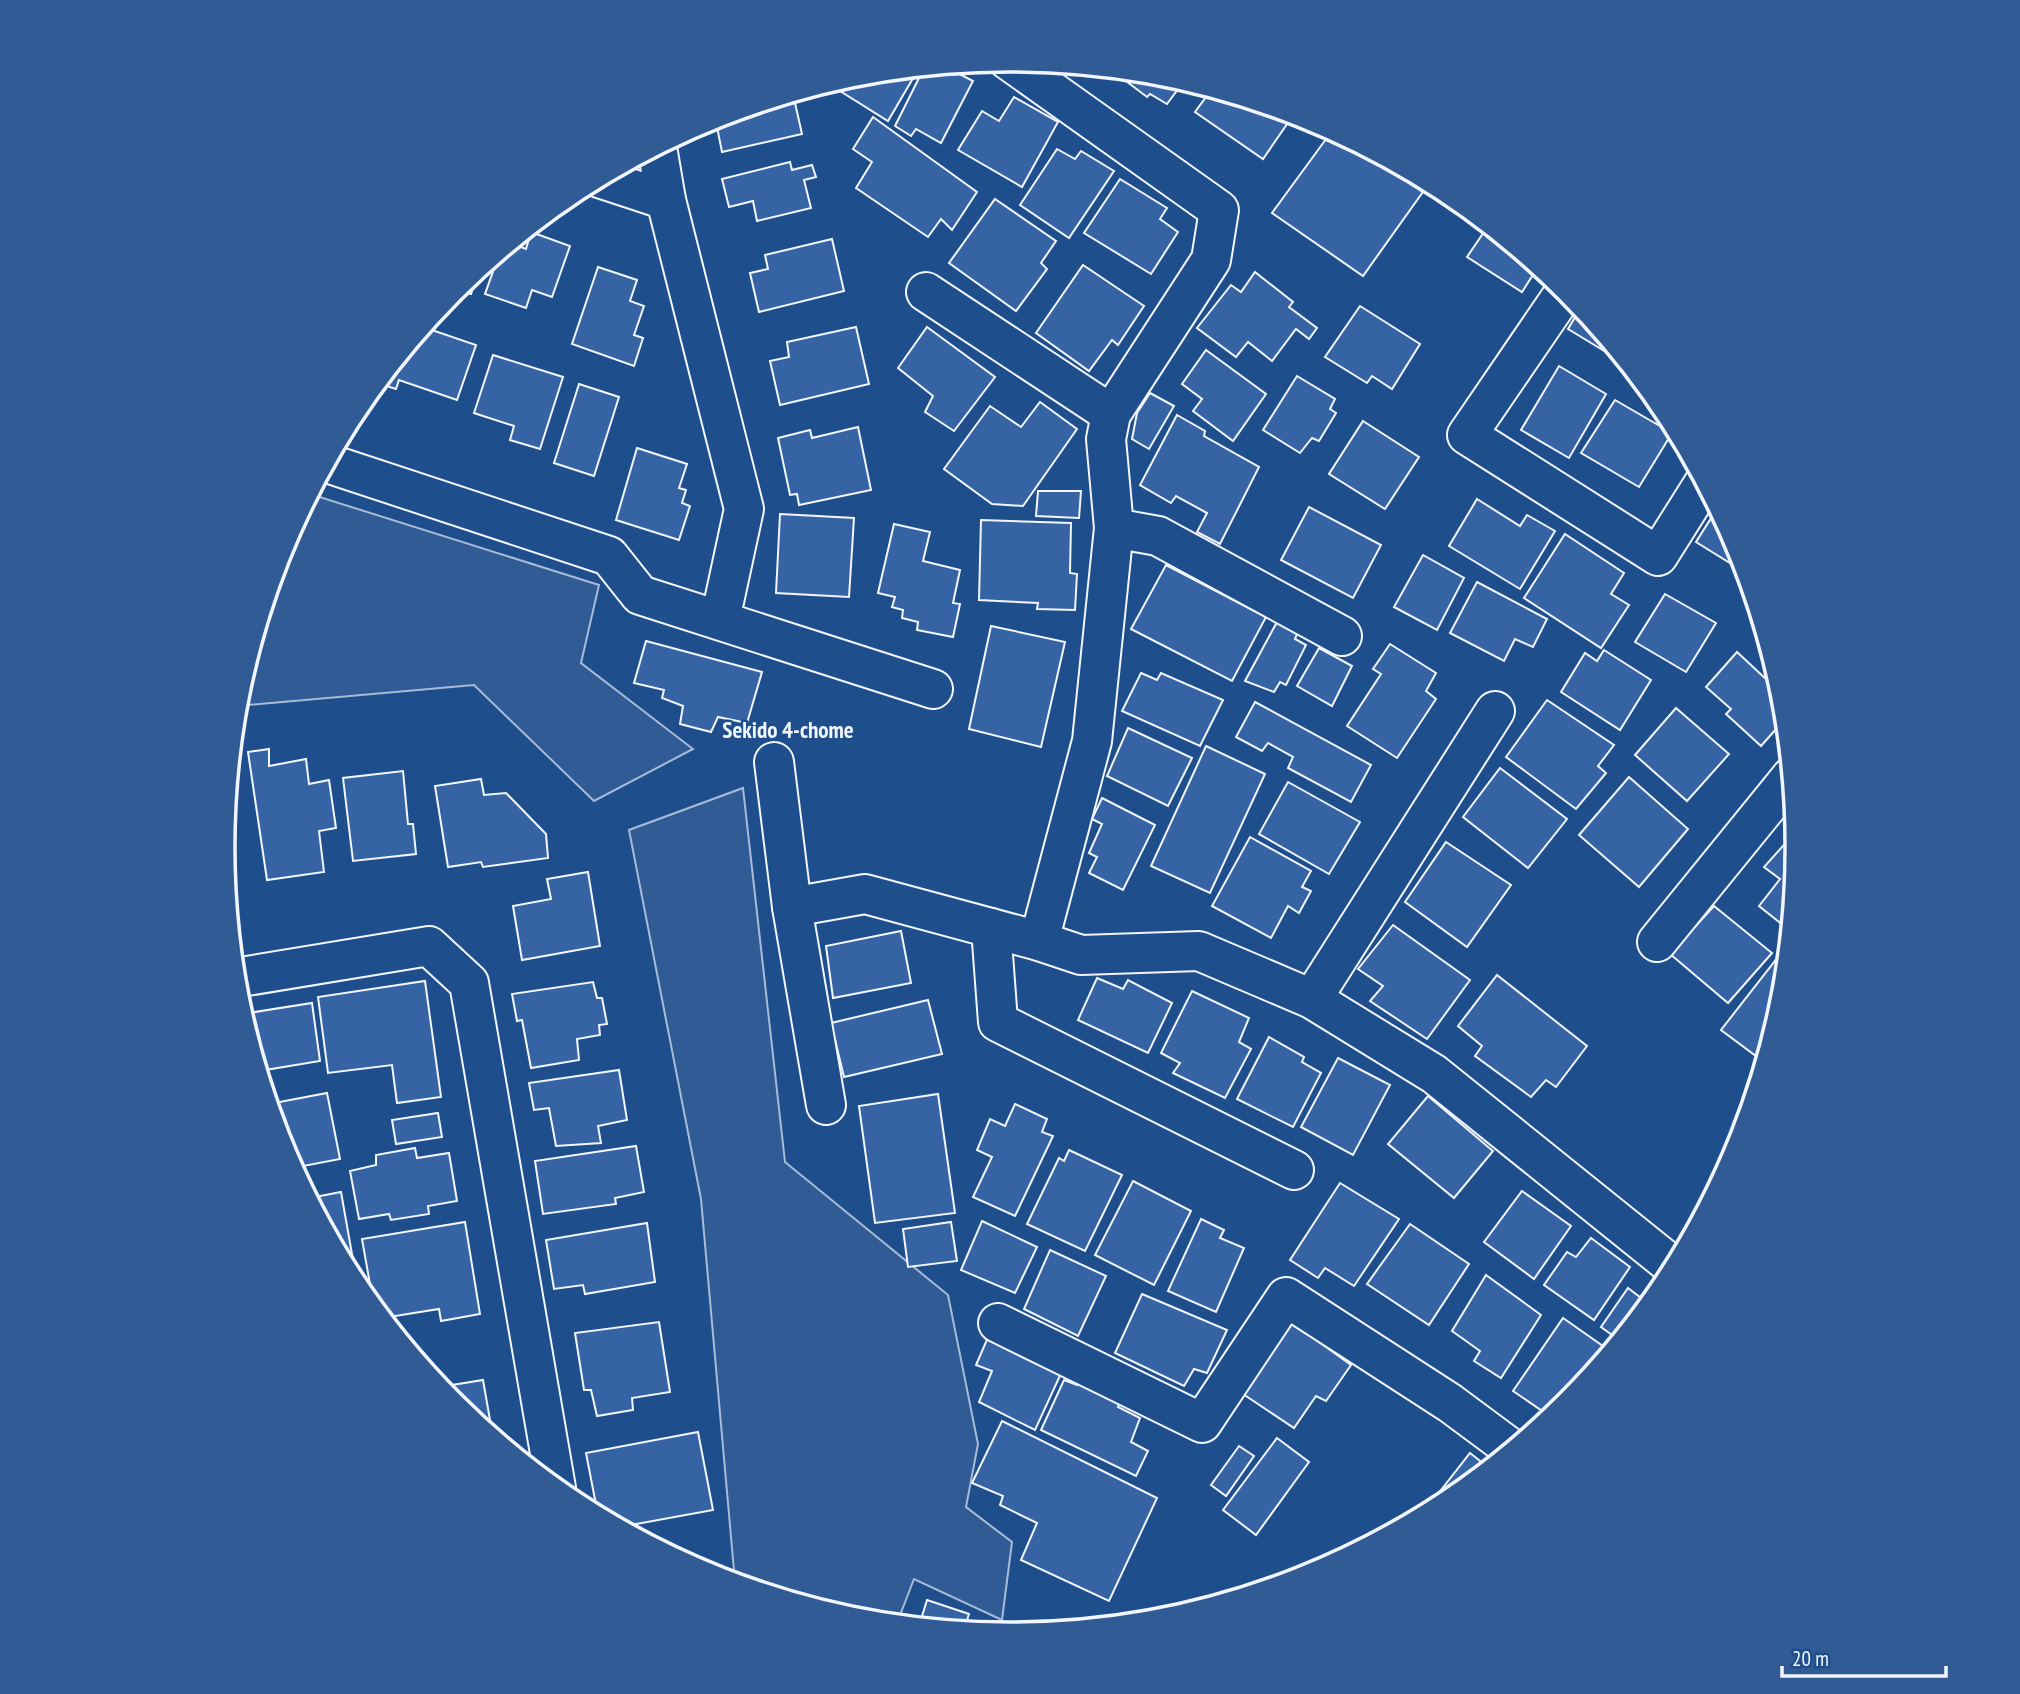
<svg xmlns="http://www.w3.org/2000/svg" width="2020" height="1694" font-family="'PT Sans Narrow',sans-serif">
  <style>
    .built { fill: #305b95; stroke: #a8bbd7; stroke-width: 2 }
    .building { fill: #3563a3; stroke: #f2f6ff; stroke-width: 2 }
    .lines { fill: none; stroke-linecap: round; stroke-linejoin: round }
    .minor-casing { stroke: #f2f6ff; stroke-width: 42 }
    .minor { stroke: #1f4e8c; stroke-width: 38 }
    .labels { text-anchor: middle; stroke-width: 5; stroke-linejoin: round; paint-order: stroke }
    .neighbourhood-label { font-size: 23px; font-weight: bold; fill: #f2f6ff; stroke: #1f4e8c }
    .rim { fill: none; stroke: #f2f6ff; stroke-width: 3.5 }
  </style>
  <rect width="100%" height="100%" fill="#1f4e8c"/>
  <g class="built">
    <polygon points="310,494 599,585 581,663 693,749 594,801 474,685 236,706 283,545"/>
    <polygon points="743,788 785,1162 948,1295 978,1444 966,1507 1012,1542 1002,1620 914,1579 897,1623 856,1619 735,1582 701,1199 629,830"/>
  </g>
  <g class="building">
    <polygon points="944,66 973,81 941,143 916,129 911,136 895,126 924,68"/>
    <polygon points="919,68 888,121 840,91 849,77 857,75"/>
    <polygon points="1110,69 1164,75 1184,81 1167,104 1150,94 1147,97"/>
    <polygon points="1212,89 1294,114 1263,159 1195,112"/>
    <polygon points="793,94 802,134 722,152 715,117"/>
    <polygon points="1014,97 1058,122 1022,187 958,150 982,111 999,121"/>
    <polygon points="873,117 977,192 952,230 941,219 928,237 856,188 872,162 853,149"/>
    <polygon points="1329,135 1361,155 1367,149 1425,189 1363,276 1272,213"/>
    <polygon points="1057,149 1075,159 1081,151 1114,171 1069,238 1020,205"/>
    <polygon points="790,162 792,170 812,165 816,177 804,180 811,208 757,221 753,201 729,207 722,179"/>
    <polygon points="1120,179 1167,208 1160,219 1178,232 1151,274 1084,233"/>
    <polygon points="995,199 1056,241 1041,263 1047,269 1016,311 949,263"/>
    <polygon points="1488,226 1538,267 1522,292 1467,257"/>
    <polygon points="531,232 570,246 552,297 532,290 526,308 485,294 500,252 510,243 526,249"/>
    <polygon points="832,239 844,291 759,312 750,273 768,269 765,255"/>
    <polygon points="1083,265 1144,306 1118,345 1112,340 1089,371 1036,333"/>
    <polygon points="598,267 637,280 630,301 644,306 634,335 643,338 634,366 572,344"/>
    <polygon points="479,269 471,294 454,289"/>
    <polygon points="1255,272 1293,302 1289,307 1317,328 1309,339 1296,329 1272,361 1248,342 1236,357 1197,328 1231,285 1241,292"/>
    <polygon points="1360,306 1420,344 1392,389 1372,376 1367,383 1325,357"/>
    <polygon points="1581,307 1629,366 1568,329"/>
    <polygon points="423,327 476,345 457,400 399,380 396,389 377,383"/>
    <polygon points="856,327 869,384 780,405 770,361 789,357 787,342"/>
    <polygon points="927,327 995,377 954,431 925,412 933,396 898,368"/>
    <polygon points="1206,350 1266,394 1233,441 1193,411 1202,399 1182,384"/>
    <polygon points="493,355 563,377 540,449 510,440 514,426 474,413"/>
    <polygon points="1559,366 1606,394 1569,458 1521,430"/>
    <polygon points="1297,376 1335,399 1330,409 1336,413 1319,441 1312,438 1300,453 1263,430"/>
    <polygon points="579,384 619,397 594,476 554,463"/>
    <polygon points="1150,393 1174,406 1149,449 1132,439 1137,413"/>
    <polygon points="1615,400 1672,433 1639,487 1581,453"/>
    <polygon points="1040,402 1077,429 1023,506 992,504 944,469 990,406 1021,427"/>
    <polygon points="1177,415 1205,431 1204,436 1259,467 1220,544 1197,532 1207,513 1176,496 1171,503 1140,485"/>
    <polygon points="1363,421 1419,457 1385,509 1329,474"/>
    <polygon points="858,427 871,490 799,505 797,494 790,495 778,438 810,430 812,438"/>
    <polygon points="637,448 687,464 679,488 686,490 682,503 690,506 679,540 616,520"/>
    <polygon points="1038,491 1081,491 1079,518 1036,516"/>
    <polygon points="1477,499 1520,526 1527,515 1555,531 1520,589 1449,546"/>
    <polygon points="1309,507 1381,545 1353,598 1281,560"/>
    <polygon points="1715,512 1722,517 1738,546 1746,573 1696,542"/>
    <polygon points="780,514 854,518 849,597 776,593"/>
    <polygon points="981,520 1071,523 1070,573 1077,574 1075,610 1037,609 1038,603 979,600"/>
    <polygon points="894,524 930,532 923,561 960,570 953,603 960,604 953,637 917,630 918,622 902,618 903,610 892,607 895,597 878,593"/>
    <polygon points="1565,534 1624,573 1611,594 1629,605 1601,648 1524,598"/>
    <polygon points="1423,555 1464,578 1437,630 1394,607"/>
    <polygon points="1166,565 1266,617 1232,681 1131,629"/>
    <polygon points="1477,582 1547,619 1533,647 1515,639 1504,661 1450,633"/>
    <polygon points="1665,594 1716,623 1686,672 1635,642"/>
    <polygon points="1277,622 1297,634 1295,639 1306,645 1286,685 1280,682 1274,692 1245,681"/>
    <polygon points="991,626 1065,642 1041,747 969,729"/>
    <polygon points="646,641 762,672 747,723 718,717 711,732 680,724 683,706 662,698 664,690 634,683"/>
    <polygon points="1390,644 1436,673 1426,691 1436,699 1397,758 1347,726 1381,674 1373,669"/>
    <polygon points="1319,648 1352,666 1332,706 1297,686"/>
    <polygon points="1604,650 1651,680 1620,730 1561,692 1585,653 1597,661"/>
    <polygon points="1737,652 1782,694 1785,719 1761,746 1726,714 1731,709 1706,687"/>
    <polygon points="1141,673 1157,680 1161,673 1223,700 1200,746 1122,711"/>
    <polygon points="1547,700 1614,745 1598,766 1606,773 1576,809 1506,757"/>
    <polygon points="1255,702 1371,765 1351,802 1288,768 1293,757 1268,743 1262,751 1236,737"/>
    <polygon points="1676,708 1729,754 1687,801 1635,755"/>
    <polygon points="1128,728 1192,758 1168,806 1107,776"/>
    <polygon points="1206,746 1265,774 1210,893 1151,866"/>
    <polygon points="269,749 269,766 306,759 309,784 329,780 336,828 319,831 324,872 267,880 248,752"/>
    <polygon points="1500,768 1567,819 1528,868 1463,817"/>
    <polygon points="403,771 408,824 413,824 416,854 353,861 343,778"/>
    <polygon points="1629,777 1688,829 1639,887 1579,835"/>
    <polygon points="481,779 484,795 506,793 546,834 548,858 483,867 481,862 448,867 435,786"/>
    <polygon points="1288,782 1360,822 1329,874 1259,834"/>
    <polygon points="1102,798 1155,825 1123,890 1089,873 1097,857 1089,853 1102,824 1092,819"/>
    <polygon points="1250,837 1311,871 1302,887 1311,891 1299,913 1288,906 1271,938 1212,906"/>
    <polygon points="1790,838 1797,847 1789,930 1759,906 1780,879 1764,867"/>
    <polygon points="1446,842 1511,885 1467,947 1405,902"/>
    <polygon points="588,872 600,946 522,960 513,906 551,899 547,879"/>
    <polygon points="1714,906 1772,953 1728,1003 1670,954"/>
    <polygon points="1393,925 1470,980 1427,1039 1370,1001 1383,986 1358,969"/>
    <polygon points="901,931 911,983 833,998 826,946"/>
    <polygon points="1788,944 1782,1001 1764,1062 1721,1030"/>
    <polygon points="1497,975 1587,1046 1556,1087 1546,1080 1531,1097 1475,1056 1482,1046 1458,1026"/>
    <polygon points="1097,978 1123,989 1128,980 1172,1003 1148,1053 1078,1020"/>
    <polygon points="425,981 441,1097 397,1103 392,1065 328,1073 318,997"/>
    <polygon points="593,982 597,998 602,998 607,1024 599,1025 600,1035 577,1039 579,1060 531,1068 522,1020 517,1021 512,994"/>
    <polygon points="1192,991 1249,1018 1239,1042 1251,1049 1225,1098 1173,1073 1180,1063 1161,1053"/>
    <polygon points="928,1000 942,1054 844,1077 831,1023"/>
    <polygon points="312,1003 320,1061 259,1071 242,1014"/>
    <polygon points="1269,1037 1304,1057 1302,1062 1321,1073 1293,1127 1237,1099"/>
    <polygon points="1338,1058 1390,1085 1353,1155 1301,1127"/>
    <polygon points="619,1070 627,1120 598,1126 601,1143 556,1146 549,1108 534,1110 529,1083"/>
    <polygon points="327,1093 340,1159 293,1168 282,1148 269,1104"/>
    <polygon points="938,1094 955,1213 875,1223 859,1106"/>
    <polygon points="1428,1096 1493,1151 1454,1198 1388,1144"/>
    <polygon points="1015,1104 1047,1119 1042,1132 1053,1136 1015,1216 973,1197 992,1157 977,1150 990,1119 1005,1126"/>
    <polygon points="438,1113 442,1137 396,1144 392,1120"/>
    <polygon points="636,1146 644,1192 615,1198 616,1204 543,1214 535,1161"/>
    <polygon points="415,1148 417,1158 449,1153 457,1201 428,1206 429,1214 391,1220 389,1214 359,1219 350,1171 376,1165 376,1155"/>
    <polygon points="1069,1150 1122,1175 1085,1251 1027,1224 1059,1158 1064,1161"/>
    <polygon points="1133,1181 1191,1211 1154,1285 1095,1255"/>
    <polygon points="1340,1183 1399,1219 1354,1286 1325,1268 1318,1278 1290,1260"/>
    <polygon points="1522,1191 1571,1226 1534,1279 1484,1242"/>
    <polygon points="341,1192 358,1288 310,1198"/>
    <polygon points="1201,1219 1224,1230 1220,1238 1244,1248 1216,1312 1168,1291"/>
    <polygon points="982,1221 1037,1247 1015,1293 961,1270"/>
    <polygon points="465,1222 480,1314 441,1321 439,1309 383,1318 374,1307 362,1239"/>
    <polygon points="951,1222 957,1261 908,1267 903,1229"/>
    <polygon points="647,1223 655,1282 585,1294 583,1285 554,1289 546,1240"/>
    <polygon points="1410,1224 1469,1264 1429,1325 1367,1284"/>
    <polygon points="1591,1238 1630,1267 1594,1320 1544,1285 1567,1252 1576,1257"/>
    <polygon points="1050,1250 1106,1276 1078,1336 1024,1309"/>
    <polygon points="1486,1275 1541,1315 1501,1378 1474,1361 1480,1351 1452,1331"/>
    <polygon points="1628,1288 1649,1304 1619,1340 1601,1327"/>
    <polygon points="1142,1294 1227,1330 1207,1373 1194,1369 1184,1386 1115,1353"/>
    <polygon points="1563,1318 1610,1351 1567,1404 1551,1417 1513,1391"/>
    <polygon points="1290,1321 1351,1365 1326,1401 1316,1396 1294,1428 1240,1392"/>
    <polygon points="659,1322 670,1392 632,1398 633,1410 597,1416 591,1390 584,1390 575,1333"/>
    <polygon points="989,1335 1064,1367 1035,1430 979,1402 992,1371 976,1365"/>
    <polygon points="483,1380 493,1437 453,1404 440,1387"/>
    <polygon points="1064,1380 1077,1385 1079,1380 1121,1399 1118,1407 1140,1418 1131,1442 1148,1451 1136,1476 1041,1430"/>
    <polygon points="1002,1421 1157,1498 1109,1601 1021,1560 1037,1523 1000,1505 1003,1496 972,1483"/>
    <polygon points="698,1432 713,1510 620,1527 598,1515 586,1453"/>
    <polygon points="1277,1438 1309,1462 1256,1535 1223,1510"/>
    <polygon points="1239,1446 1254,1456 1226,1496 1211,1485"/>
    <polygon points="1470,1453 1489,1468 1447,1502 1420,1517"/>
    <polygon points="927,1600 969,1614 964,1630 919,1626"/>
  </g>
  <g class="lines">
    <g class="minor-casing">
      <g id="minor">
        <polyline points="657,147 666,200 744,509 720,620"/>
        <polyline points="599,178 666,200"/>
        <polyline points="1566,290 1467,435 1658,556 1704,483"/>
        <polyline points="926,292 1111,414"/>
        <polyline points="327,463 609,556 640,595 933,689"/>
        <polyline points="1114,528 1158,536 1342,636"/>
        <polyline points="774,762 792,907 826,1105"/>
        <polyline points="792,907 865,894 1039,941 1092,741 1114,528 1106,439 1111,414 1211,260 1219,210 1008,60"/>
        <polyline points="991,928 998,1022 1294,1170"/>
        <polyline points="1039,941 1081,955 1199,951 1312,999 1495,711"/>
        <polyline points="1657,942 1791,777"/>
        <polyline points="235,978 429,946 469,983 556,1488"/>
        <polyline points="1312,999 1434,1074 1674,1267"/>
        <polyline points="998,1323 1202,1423 1286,1297 1450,1403 1512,1449"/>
      </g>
    </g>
    <use href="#minor" class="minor"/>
  </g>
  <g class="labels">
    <g class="neighbourhood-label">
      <text x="788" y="738">Sekido 4-chome</text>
    </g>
  </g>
  <path d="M0 0H2020V1694H0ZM235 847a775 775 0 1 1 1550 0a775 775 0 1 1-1550 0Z" fill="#305b95" fill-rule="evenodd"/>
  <path class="rim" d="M235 847a775 775 0 1 1 1550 0a775 775 0 1 1-1550 0Z"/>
  <path d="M1782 1666v10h164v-10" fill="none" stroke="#f2f6ff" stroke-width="3.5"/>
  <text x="1792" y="1666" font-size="21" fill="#f2f6ff" stroke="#1f4e8c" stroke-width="5" paint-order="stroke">20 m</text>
</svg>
